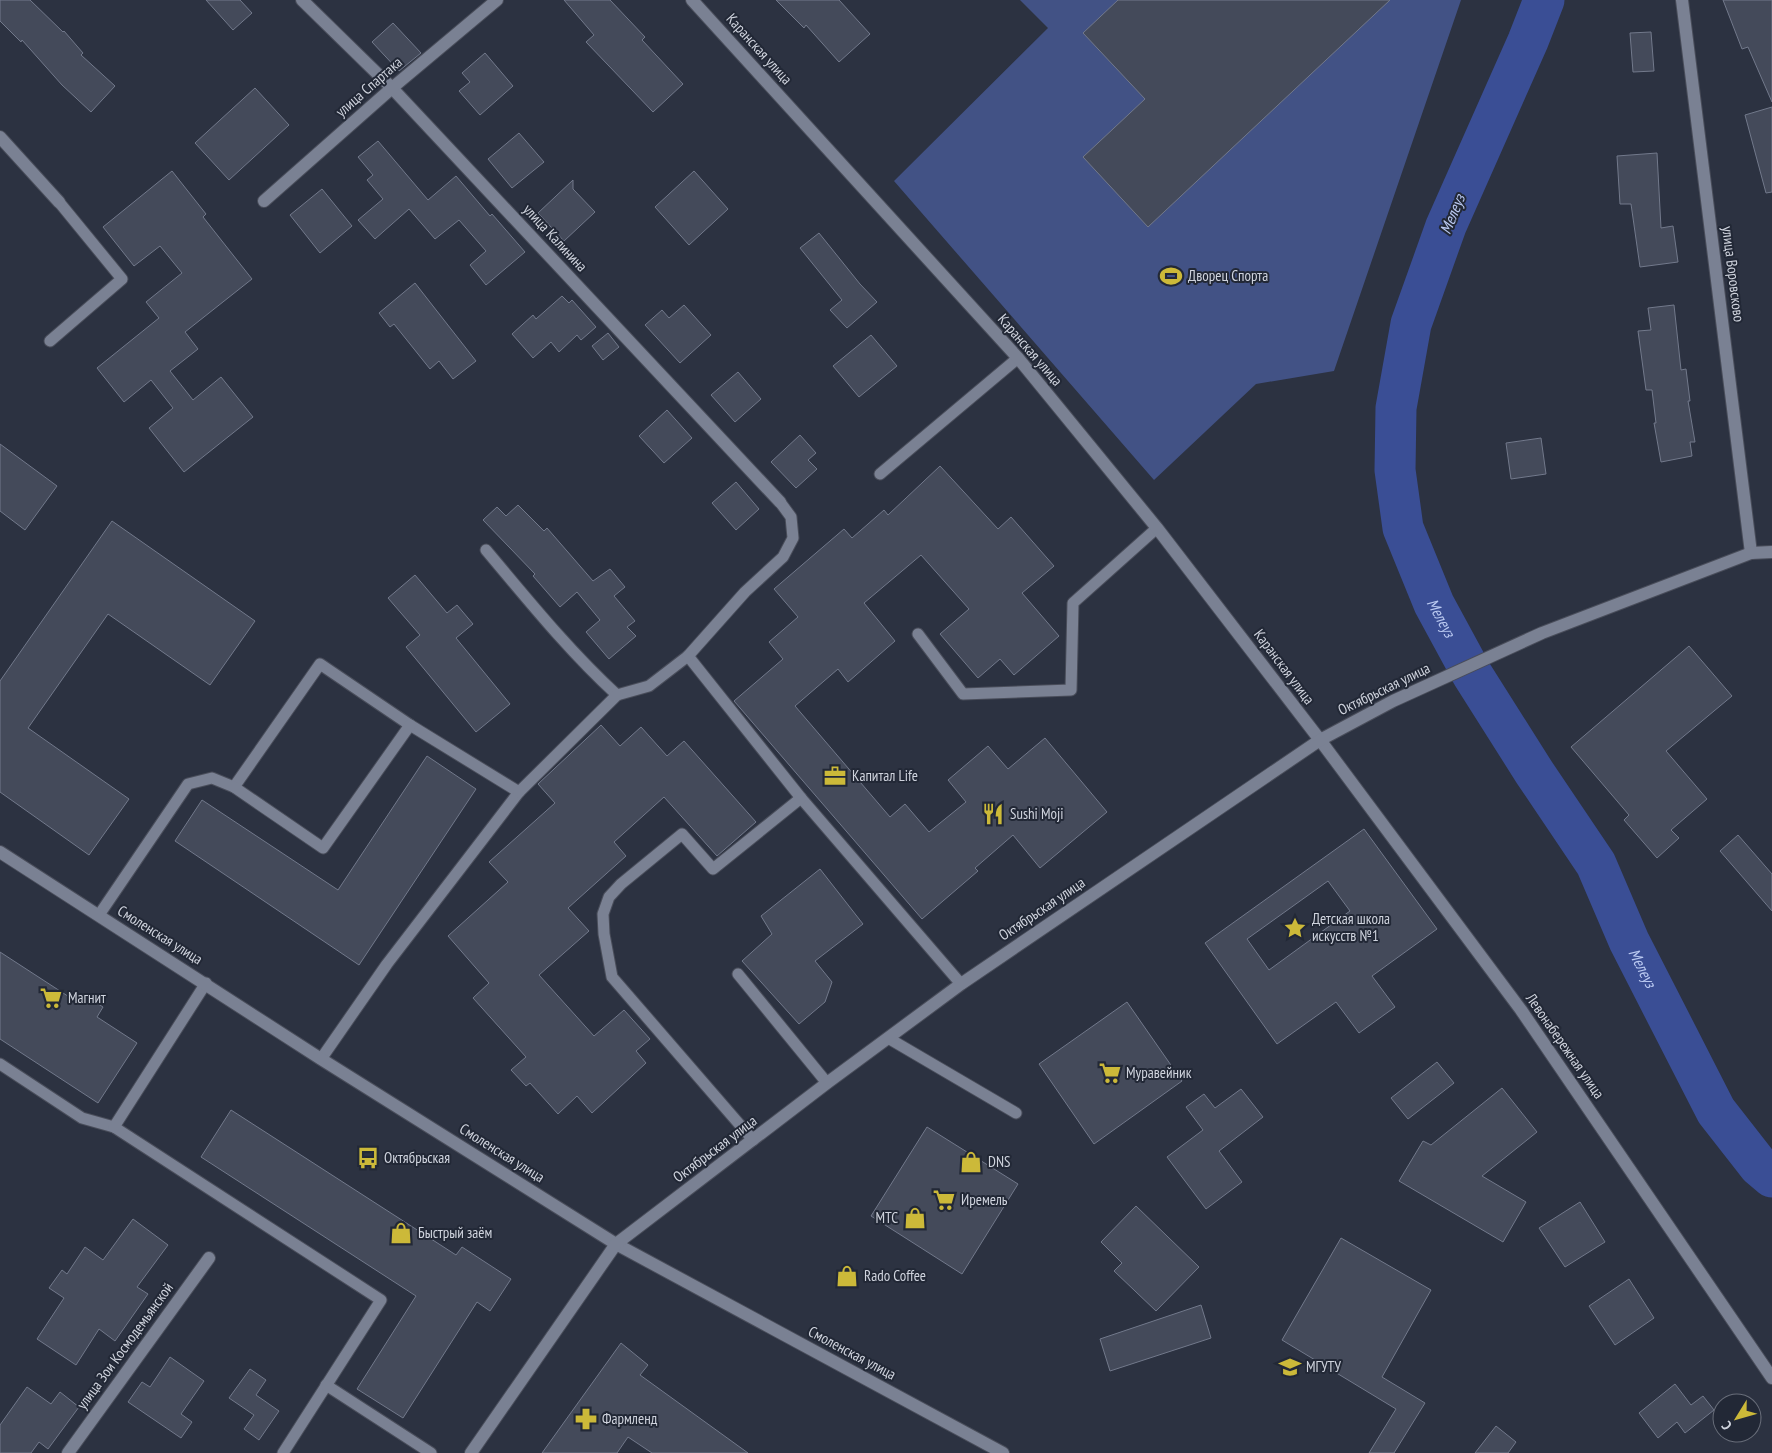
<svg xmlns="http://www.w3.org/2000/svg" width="1772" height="1453" font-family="'PT Sans Narrow',sans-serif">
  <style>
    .green { fill: #425285 }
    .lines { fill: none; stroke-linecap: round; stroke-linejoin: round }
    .river { stroke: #3a4e95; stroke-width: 41 }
    .building { fill: #444a5a; stroke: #72798b; fill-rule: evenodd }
    .lane-casing { stroke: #494d5a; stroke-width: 13 }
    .street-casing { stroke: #494d5a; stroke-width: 14 }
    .secondary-casing { stroke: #494d5a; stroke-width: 14 }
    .lane { stroke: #7a8193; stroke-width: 11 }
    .street { stroke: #7a8193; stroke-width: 12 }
    .secondary { stroke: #7a8193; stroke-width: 12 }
    .labels { text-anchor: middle; stroke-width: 4; stroke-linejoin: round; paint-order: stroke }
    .street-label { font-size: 15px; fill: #d0d4de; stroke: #222836 }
    .poi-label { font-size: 15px; fill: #d0d4de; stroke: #222836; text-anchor: start }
    .water-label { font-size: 16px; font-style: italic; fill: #bac9f1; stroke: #222836 }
  </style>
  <rect width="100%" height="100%" fill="#2c3241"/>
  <polygon class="green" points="1020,0 1461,0 1334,371 1256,384 1154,480 894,181 1048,28"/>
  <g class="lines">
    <path class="river" id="s1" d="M 1544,0 L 1528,41 L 1446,226 L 1411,324 L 1396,408 L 1395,470 L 1403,528 L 1434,604 L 1472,674 L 1534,772 L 1596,864 L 1629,941 L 1716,1111 L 1759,1166 L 1772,1177"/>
  </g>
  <g class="building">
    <polygon points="0,0 30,0 63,32 64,31 83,53 81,55 115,86 91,112 62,85 22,40 21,42 0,21"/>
    <polygon points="206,0 240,0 252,13 233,30"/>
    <polygon points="564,0 610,0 645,37 642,40 683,84 653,112 586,42 594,35"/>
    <polygon points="776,0 839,0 870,34 839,62 806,25 804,28"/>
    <polygon points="1118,0 1390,0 1148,227 1083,157 1145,99 1083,33"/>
    <polygon points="1723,0 1772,0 1772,102 1748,47 1742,49"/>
    <polygon points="393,23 421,53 399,71 372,42"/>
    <polygon points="1651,32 1654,71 1633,72 1630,33"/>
    <polygon points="485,53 513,86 480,115 459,91 470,82 462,73"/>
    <polygon points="255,88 289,125 229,180 195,143"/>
    <polygon points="1772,107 1772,192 1766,193 1745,115"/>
    <polygon points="519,133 544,162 512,188 488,159"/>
    <polygon points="378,141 428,200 456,176 490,216 492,214 525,252 486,285 470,265 486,251 459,220 435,239 409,209 375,239 358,220 383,199 367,180 373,175 358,157"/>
    <polygon points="1657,153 1661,228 1673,226 1678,262 1640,267 1631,204 1620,204 1617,156"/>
    <polygon points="172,171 206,214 203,217 252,279 185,332 198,349 170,371 193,400 221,377 253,417 184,472 149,428 173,408 151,380 124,402 97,368 159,318 146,302 182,273 160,246 134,266 103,227"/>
    <polygon points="694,171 728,209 689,245 655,207"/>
    <polygon points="573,180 573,189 595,212 564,241 538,213"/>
    <polygon points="322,189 352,226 320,253 290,215"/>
    <polygon points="819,233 860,284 877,302 847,328 830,310 842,300 800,248"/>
    <polygon points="415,283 476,361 453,379 439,361 430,369 394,324 390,327 379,313"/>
    <polygon points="562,296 569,303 572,300 596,327 581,340 577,335 559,352 551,342 533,358 512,334 533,315 536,319"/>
    <polygon points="684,305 711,335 680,363 645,325 662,310 669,318"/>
    <polygon points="1674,305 1681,370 1686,369 1690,401 1688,401 1695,442 1690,442 1692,456 1661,462 1654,423 1656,423 1652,390 1646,390 1638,331 1651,330 1648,308"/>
    <polygon points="608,333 619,347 603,360 592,346"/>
    <polygon points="871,335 897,366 859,397 833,366"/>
    <polygon points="738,372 761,399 735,422 711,395"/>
    <polygon points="667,410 692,438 664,463 639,436"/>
    <polygon points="800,435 816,453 808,460 817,469 796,488 771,462"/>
    <polygon points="1541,438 1546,474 1511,479 1506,443"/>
    <polygon points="0,444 57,486 25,530 0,511"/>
    <polygon points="940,466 998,529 1011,517 1054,566 1022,593 1059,636 1014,675 1000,659 978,678 940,634 969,609 921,555 864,603 895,641 848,682 838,669 795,706 890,817 905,804 929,832 966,802 948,780 988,746 1008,769 1045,738 1107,812 1040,868 1013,835 975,868 978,871 922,919 734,701 783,659 769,642 798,617 774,589 844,529 852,538 884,510 888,515"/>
    <polygon points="736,482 759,509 736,530 712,503"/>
    <polygon points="518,505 544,531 547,528 593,581 610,569 625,587 614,596 635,621 627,627 636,636 609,659 586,632 600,620 577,592 560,607 533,576 535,574 483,520 497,507 506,516"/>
    <polygon points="112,521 255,621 210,685 108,614 28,728 129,799 89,855 0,792 0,681"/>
    <polygon points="415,575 447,613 457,605 473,624 456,638 510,704 476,732 406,647 420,635 388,598"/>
    <polygon points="1689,646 1732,696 1666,751 1707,799 1671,830 1679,838 1657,858 1624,820 1629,815 1571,747"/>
    <polygon points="601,725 620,746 641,727 667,756 684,741 756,822 717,856 664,797 614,842 626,856 568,908 589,931 539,975 594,1036 624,1010 650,1039 636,1051 646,1063 592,1113 577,1096 558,1114 530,1083 526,1086 511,1070 526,1057 473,998 489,983 448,936 508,882 489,862 555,803 538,784"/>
    <polygon points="427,756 476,789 359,965 175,841 202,800 338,890"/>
    <path d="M 1364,829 L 1437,929 L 1372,976 L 1395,1007 L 1359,1033 L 1336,1002 L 1277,1044 L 1205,943 ZM 1328,881 L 1350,911 L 1269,970 L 1247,939 Z"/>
    <polygon points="1738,835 1772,874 1772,911 1720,851"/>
    <polygon points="820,869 863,924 815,961 832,982 825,1002 799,1024 742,961 772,934 761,916"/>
    <polygon points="0,952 80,1004 86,996 103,1007 97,1017 137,1043 98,1103 0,1039"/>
    <polygon points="1127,1002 1182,1081 1094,1144 1039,1064"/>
    <polygon points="1437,1062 1454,1083 1408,1119 1391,1098"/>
    <polygon points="1502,1088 1537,1132 1482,1176 1526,1202 1503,1242 1399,1181 1423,1141 1431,1145"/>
    <polygon points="1241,1089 1263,1117 1219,1151 1242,1182 1206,1209 1167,1157 1203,1130 1186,1107 1204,1094 1215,1108"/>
    <polygon points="231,1110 456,1255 462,1247 511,1279 490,1311 477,1302 403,1418 357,1389 416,1296 201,1157"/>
    <polygon points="927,1127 1018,1184 962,1274 871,1216"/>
    <polygon points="1580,1202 1605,1242 1565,1267 1539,1228"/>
    <polygon points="1136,1206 1199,1267 1156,1311 1114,1271 1122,1263 1101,1242"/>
    <polygon points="133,1219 168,1245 137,1287 148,1294 115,1341 99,1329 76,1365 37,1339 64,1298 49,1288 62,1270 67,1274 85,1247 103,1260"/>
    <polygon points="1341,1238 1431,1290 1382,1377 1425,1403 1394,1453 1369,1453 1396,1409 1282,1340"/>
    <polygon points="1629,1279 1654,1318 1615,1345 1589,1306"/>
    <polygon points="1201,1305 1211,1338 1110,1371 1100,1339"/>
    <polygon points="621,1343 648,1365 640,1375 748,1453 652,1453 628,1437 617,1453 542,1453"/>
    <polygon points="170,1357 204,1381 181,1414 192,1422 181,1438 128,1402 142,1382 150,1387"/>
    <polygon points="250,1369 266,1380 256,1395 279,1411 259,1440 244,1429 254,1415 229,1398"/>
    <polygon points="1675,1384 1691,1405 1703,1396 1714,1410 1685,1433 1677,1422 1658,1438 1639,1413"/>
    <polygon points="27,1387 51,1404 60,1392 79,1407 48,1449 39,1442 31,1453 0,1453 0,1425"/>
    <polygon points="1496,1426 1516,1442 1508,1453 1475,1453"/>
  </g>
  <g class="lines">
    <g class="lane-casing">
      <g id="lane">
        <polyline points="50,341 122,279 59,202"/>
        <polyline points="880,474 1018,358"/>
        <path d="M 486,550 C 528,600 569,651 617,695 L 649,686 L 688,656 L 801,798 L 961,984"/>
        <polyline points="918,634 963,694 1071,690 1073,603 1157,528"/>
        <polyline points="688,656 745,592 783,557 793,538 791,517 780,502"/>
        <polyline points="234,787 320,664 410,725 519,792 387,964 321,1059"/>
        <polyline points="519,792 617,695"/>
        <polyline points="99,915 188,784 212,778 234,787 323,848 410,725"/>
        <polyline points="738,974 827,1083"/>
        <polyline points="888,1038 1016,1113"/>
        <polyline points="0,1064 82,1118 114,1127 381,1300 283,1453"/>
        <polyline points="114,1127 206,983"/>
        <polyline points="753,1140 612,977 604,934 603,914 609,897 621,884 682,834 713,869 801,798"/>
        <polyline points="326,1385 431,1453"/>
      </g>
    </g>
    <g class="street-casing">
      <g id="street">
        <polyline points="302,0 392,88 780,502"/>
        <polyline points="692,0 1018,358 1157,528 1320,740 1521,1010 1772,1378"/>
        <polyline points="1682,0 1751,553"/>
        <polyline points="0,137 59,202"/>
        <polyline points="264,201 392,88 497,0"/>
        <polyline points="68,1453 209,1258"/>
      </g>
    </g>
    <g class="secondary-casing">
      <g id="secondary">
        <polyline points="0,852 321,1059 616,1244 1003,1453"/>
        <polyline points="471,1453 616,1244 827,1083 961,984 1320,740 1393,701 1542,633 1751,553 1772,552"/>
      </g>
    </g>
    <use href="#lane" class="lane"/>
    <use href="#street" class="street"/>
    <use href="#secondary" class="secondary"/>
  </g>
  <defs>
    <g id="stadium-bare" transform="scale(1.725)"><path d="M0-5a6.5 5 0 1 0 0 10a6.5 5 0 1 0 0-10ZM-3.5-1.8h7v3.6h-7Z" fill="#ccb939" stroke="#222836" stroke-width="2.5" paint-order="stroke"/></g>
    <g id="office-bare" transform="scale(1.725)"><path d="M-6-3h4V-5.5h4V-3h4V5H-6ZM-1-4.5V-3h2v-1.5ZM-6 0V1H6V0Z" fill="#ccb939" stroke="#222836" stroke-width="2.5" paint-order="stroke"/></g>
    <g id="restaurant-bare" transform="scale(1.725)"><path d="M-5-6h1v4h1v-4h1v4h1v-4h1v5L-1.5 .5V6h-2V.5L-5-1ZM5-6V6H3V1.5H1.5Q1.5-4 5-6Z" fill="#ccb939" stroke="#222836" stroke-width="2.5" paint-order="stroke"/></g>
    <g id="sight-bare" transform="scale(1.725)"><path d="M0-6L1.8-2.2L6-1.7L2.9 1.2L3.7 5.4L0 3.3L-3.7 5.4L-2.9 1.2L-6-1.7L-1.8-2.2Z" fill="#ccb939" stroke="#222836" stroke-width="2.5" paint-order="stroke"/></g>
    <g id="supermarket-bare" transform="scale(1.725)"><path d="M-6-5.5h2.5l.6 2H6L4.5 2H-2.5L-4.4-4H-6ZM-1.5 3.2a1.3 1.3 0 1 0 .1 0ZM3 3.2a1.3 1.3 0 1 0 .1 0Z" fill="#ccb939" stroke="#222836" stroke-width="2.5" paint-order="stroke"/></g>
    <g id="bus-bare" transform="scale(1.725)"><path d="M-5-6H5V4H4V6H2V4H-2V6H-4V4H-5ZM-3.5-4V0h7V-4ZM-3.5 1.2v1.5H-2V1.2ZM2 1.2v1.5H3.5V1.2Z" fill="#ccb939" stroke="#222836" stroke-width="2.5" paint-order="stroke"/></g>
    <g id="shop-bare" transform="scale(1.725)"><path d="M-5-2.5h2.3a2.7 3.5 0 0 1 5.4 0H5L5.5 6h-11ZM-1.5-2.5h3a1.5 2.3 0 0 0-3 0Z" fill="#ccb939" stroke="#222836" stroke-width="2.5" paint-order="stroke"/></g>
    <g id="university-bare" transform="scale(1.725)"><path d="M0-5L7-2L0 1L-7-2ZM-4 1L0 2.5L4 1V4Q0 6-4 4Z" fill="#ccb939" stroke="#222836" stroke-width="2.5" paint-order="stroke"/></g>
    <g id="pharmacy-bare" transform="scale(1.725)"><path d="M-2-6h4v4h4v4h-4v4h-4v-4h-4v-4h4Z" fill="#ccb939" stroke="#222836" stroke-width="2.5" paint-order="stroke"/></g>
  </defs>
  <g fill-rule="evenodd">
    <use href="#stadium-bare" x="1171" y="276"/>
    <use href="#office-bare" x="835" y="776"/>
    <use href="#restaurant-bare" x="993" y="814"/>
    <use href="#sight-bare" x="1295" y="928"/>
    <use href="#supermarket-bare" x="51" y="998"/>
    <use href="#supermarket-bare" x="1110" y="1073"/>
    <use href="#bus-bare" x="368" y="1158"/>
    <use href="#shop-bare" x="971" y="1162"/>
    <use href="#supermarket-bare" x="944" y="1200"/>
    <use href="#shop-bare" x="915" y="1218"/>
    <use href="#shop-bare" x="401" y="1233"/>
    <use href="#shop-bare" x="847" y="1276"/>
    <use href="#university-bare" x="1290" y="1367"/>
    <use href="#pharmacy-bare" x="586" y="1419"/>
  </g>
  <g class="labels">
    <g class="street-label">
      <text transform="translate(759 49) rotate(48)" y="5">Каранская улица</text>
      <text transform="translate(369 87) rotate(-41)" y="5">улица Спартака</text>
      <text transform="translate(555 238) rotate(47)" y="5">улица Калинина</text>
      <text transform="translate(1733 274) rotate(83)" y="5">улица Воровсково</text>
      <text transform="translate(1030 350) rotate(49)" y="5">Каранская улица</text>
      <text transform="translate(1284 667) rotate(53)" y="5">Каранская улица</text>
      <text transform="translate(1384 689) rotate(-26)" y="5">Октябрьская улица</text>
      <text transform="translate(1042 909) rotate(-34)" y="5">Октябрьская улица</text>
      <text transform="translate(160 935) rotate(32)" y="5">Смоленская улица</text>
      <text transform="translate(1565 1046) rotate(55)" y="5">Левонабережная улица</text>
      <text transform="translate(715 1149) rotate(-37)" y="5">Октябрьская улица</text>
      <text transform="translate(502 1153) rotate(32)" y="5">Смоленская улица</text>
      <text transform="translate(125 1346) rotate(-54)" y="5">улица Зои Космодемьянской</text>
      <text transform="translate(852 1353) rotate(28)" y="5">Смоленская улица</text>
    </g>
    <g class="poi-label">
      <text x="1188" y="281">Дворец Спорта</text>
      <text x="852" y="781">Капитал Life</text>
      <text x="1010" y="819">Sushi Moji</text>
      <text x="1312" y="924">Детская школа<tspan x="1312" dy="17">искусств №1</tspan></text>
      <text x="68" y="1003">Магнит</text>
      <text x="1126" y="1078">Муравейник</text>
      <text x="384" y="1163">Октябрьская</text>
      <text x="988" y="1167">DNS</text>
      <text x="961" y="1205">Иремель</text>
      <text x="898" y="1223" text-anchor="end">МТС</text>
      <text x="418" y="1238">Быстрый заём</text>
      <text x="864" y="1281">Rado Coffee</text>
      <text x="1306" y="1372">МГУТУ</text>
      <text x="602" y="1424">Фармленд</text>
    </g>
    <g class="water-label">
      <text transform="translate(1452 214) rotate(-68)" y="6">Мелеуз</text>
      <text dy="6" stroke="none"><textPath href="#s1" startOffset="654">Мелеуз</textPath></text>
      <text dy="6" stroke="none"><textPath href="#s1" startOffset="1059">Мелеуз</textPath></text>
    </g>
  </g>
  <g transform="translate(1737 1418) rotate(233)"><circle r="24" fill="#222836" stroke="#686d79"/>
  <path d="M0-4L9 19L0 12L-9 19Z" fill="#ccb939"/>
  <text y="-8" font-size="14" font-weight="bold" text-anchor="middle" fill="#d0d4de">С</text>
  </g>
</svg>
